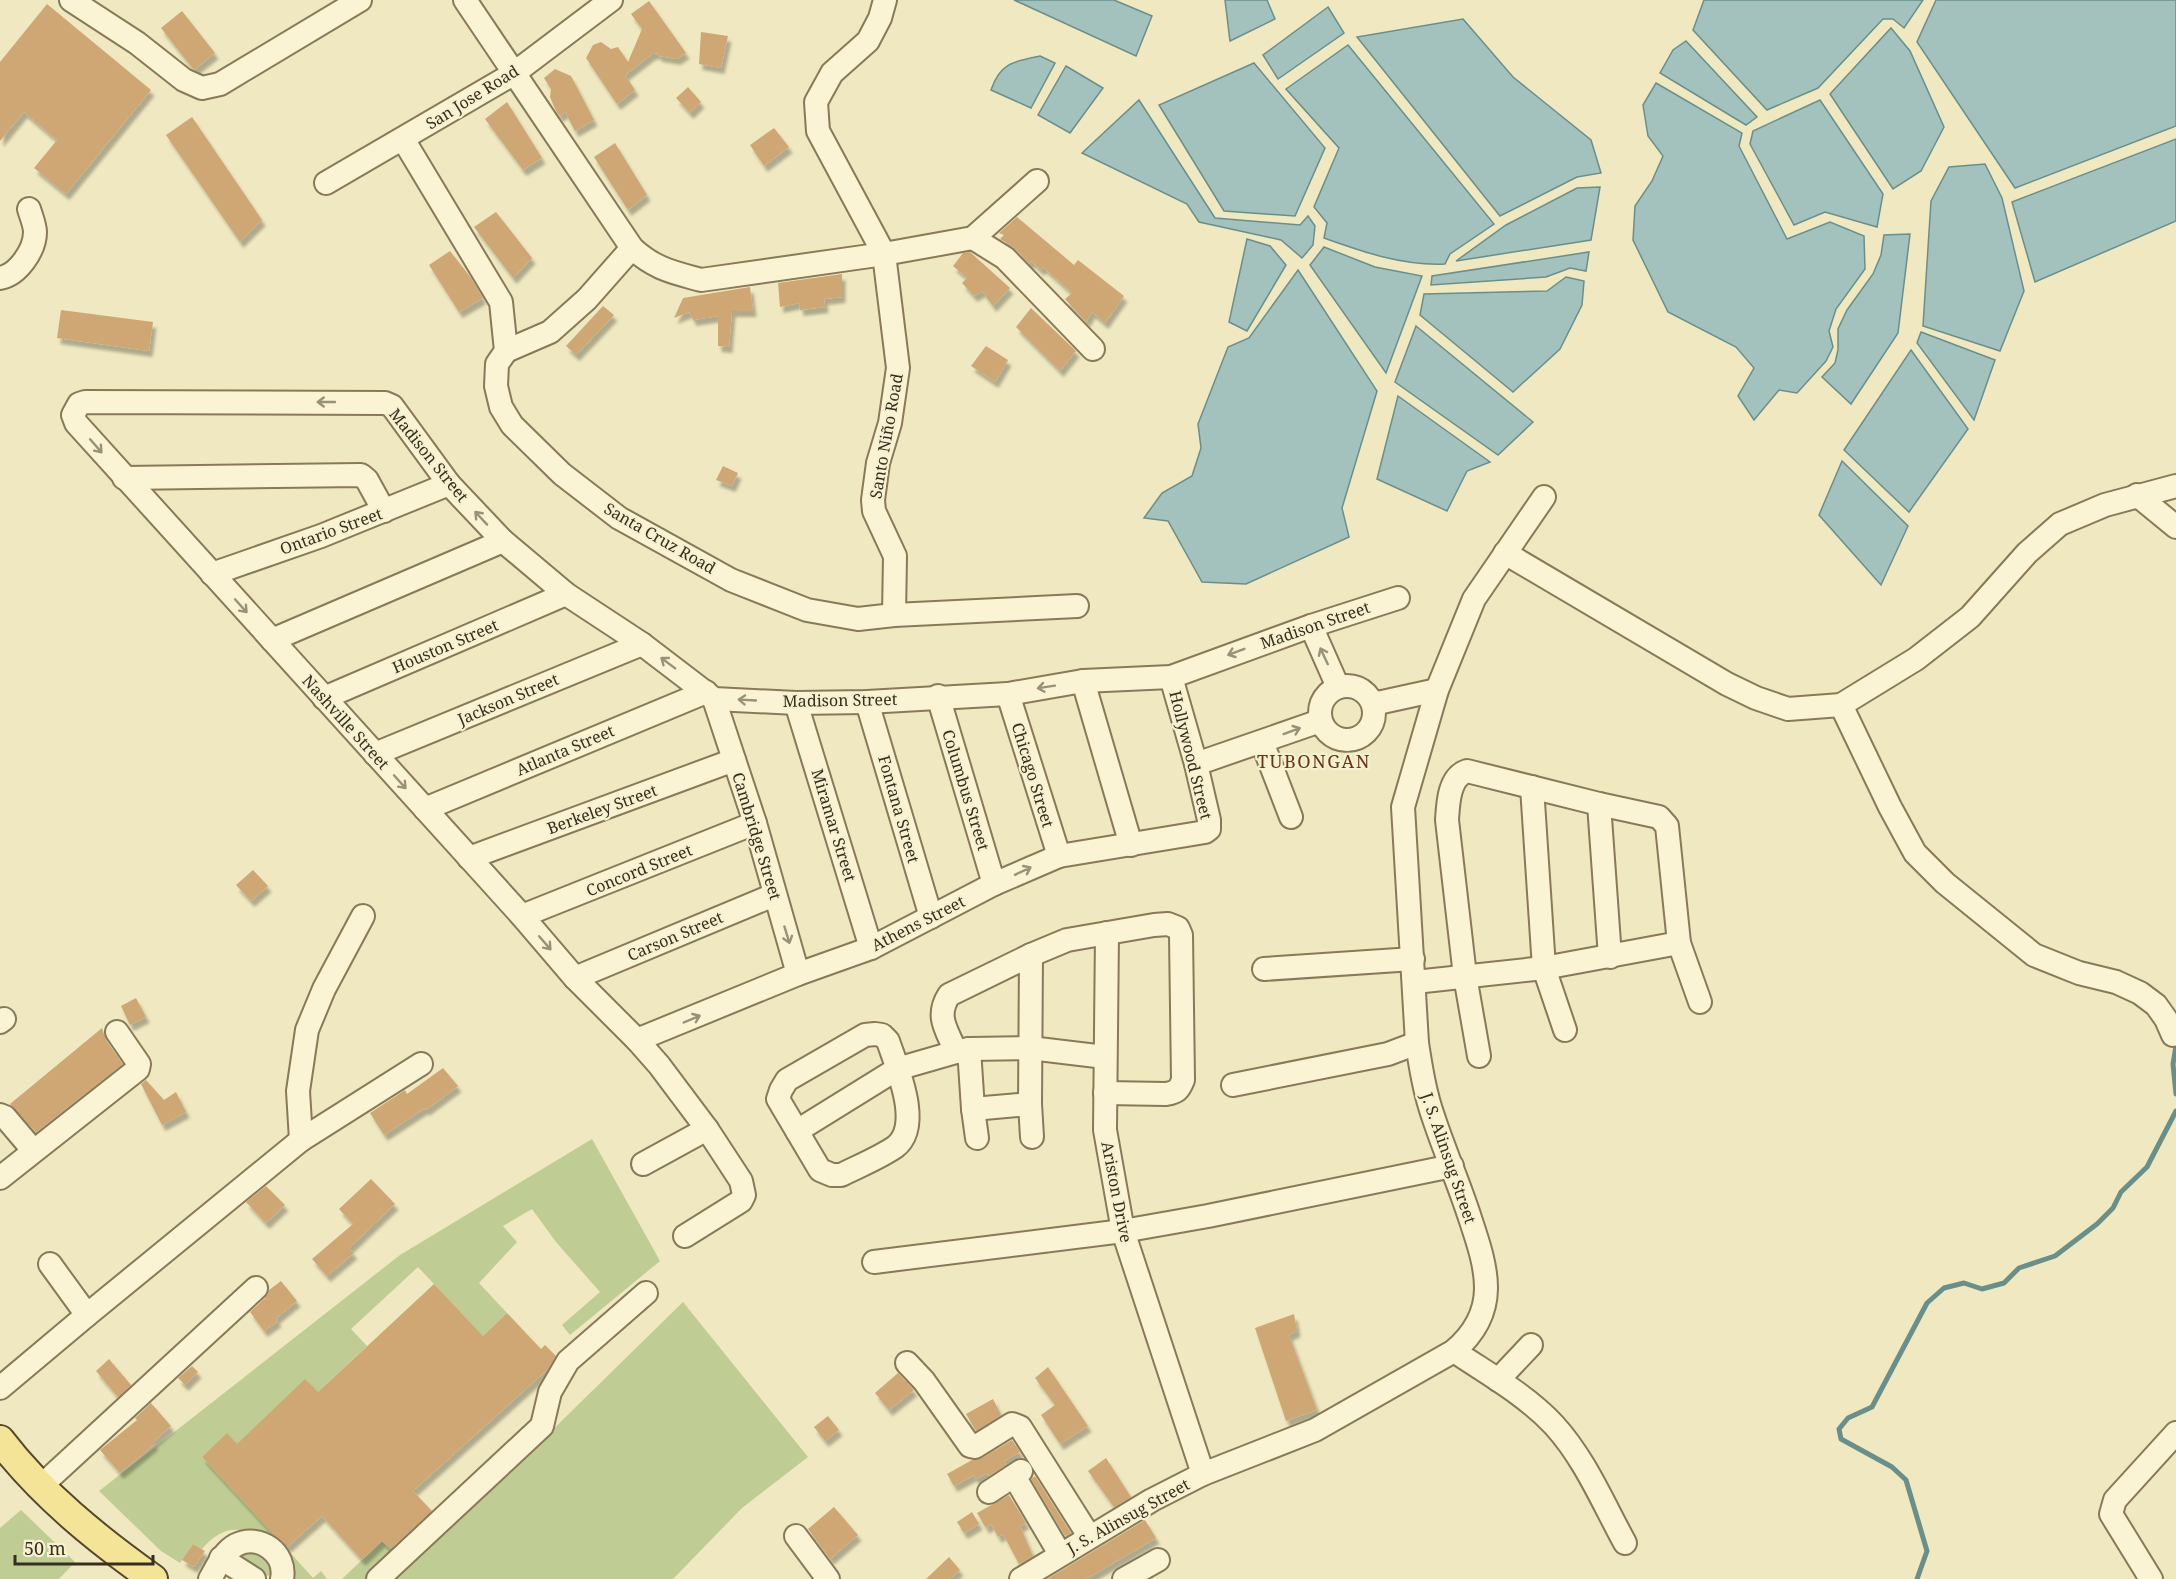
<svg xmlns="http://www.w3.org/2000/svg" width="2176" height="1579" font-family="'Noto Serif',serif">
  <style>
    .green { fill: #bfcd94 }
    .water { fill: #a3c1bd; stroke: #6a8f8b; stroke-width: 1.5 }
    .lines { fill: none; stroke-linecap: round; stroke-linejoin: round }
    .stream { stroke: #6a8f8b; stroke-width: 5 }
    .building { fill: #cfa775; filter: url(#shadow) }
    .minor-casing { stroke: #897958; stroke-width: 26 }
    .major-casing { stroke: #56462c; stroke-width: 32 }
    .minor { stroke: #faf4d4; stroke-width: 22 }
    .major { stroke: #f4e497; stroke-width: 28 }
    .oneway { stroke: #999178 }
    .labels { text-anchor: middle; stroke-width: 4.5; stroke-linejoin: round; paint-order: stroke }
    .street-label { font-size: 16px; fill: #382e1d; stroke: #f6f1d0 }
    .neighbourhood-label { font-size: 18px; letter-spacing: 1.5px; fill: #66351b; stroke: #f6f1d0 }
  </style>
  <defs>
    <filter id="shadow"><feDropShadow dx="3.5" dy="6" stdDeviation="1.5" flood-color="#0004"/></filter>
  </defs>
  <rect width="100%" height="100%" fill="#efe8c0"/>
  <g class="green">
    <path d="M 592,1139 L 660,1261 L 570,1335 L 562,1325 L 600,1292 L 556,1242 L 532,1209 L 503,1226 L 517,1242 L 479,1283 L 507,1313 L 483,1336 L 418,1267 L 351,1329 L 367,1346 L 318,1392 L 263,1472 L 227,1434 L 202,1457 L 279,1540 L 273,1545 C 246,1526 225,1522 202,1549 L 193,1544 L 180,1563 L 161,1551 L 99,1491 L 400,1255 Z"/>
    <polygon points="683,1302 808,1457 742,1508 673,1579 393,1579 536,1446"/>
    <polygon points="21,1510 75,1562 59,1579 0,1579 0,1528"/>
    <polygon points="382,1541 397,1554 369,1579 342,1579"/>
    <polygon points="286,1548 313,1578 321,1571 327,1579 290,1579 279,1554"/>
    <polygon points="238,1552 260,1553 270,1563 270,1575 262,1577 235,1554"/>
  </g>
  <g class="water">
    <polygon points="1014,0 1114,0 1152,16 1136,56"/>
    <polygon points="1225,0 1267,0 1275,19 1230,41"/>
    <polygon points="1704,0 1923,0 1904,28 1893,19 1883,19 1818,88 1767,110 1693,30"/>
    <polygon points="1936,0 2176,0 2176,126 2015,188 1917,42"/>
    <polygon points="1328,7 1344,33 1278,79 1263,55"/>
    <polygon points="1463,19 1513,77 1591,140 1601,173 1577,177 1500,216 1357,37"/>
    <polygon points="1891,28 1910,51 1944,127 1921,171 1893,189 1830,94"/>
    <polygon points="1686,41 1757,117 1746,125 1660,73 1673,50"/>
    <path d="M 1348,45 L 1494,224 L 1450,254 L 1445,264 C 1403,266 1363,252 1324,238 L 1327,223 L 1314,207 L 1339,148 L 1286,89 Z"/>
    <path d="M 1040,56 L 1055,63 L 1031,108 L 991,90 C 1000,63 1014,61 1040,56 Z"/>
    <polygon points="1254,63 1325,148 1295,216 1224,211 1159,105"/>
    <polygon points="1066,66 1103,88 1070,133 1038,115"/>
    <polygon points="1656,83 1742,133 1739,146 1787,239 1830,222 1864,236 1865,269 1836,309 1829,331 1833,347 1826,361 1797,393 1779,390 1754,420 1738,396 1754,368 1736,347 1668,312 1633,240 1635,206 1652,181 1663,156 1648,136 1643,105"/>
    <polygon points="1139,100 1215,218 1300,225 1308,216 1315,226 1313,245 1302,258 1281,240 1199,222 1187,204 1082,153"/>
    <polygon points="1820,100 1883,194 1877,227 1825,212 1794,225 1750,144 1753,131"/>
    <polygon points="2176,139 2176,221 2035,282 2012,202"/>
    <polygon points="1985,164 2002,198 2024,291 2000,351 1923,326 1931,201 1949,167"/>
    <polygon points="1600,187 1591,240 1456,261 1506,225 1577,188"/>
    <polygon points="1910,234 1898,333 1851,404 1822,377 1835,363 1838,350 1838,329 1847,310 1873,274 1881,255 1884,235"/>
    <polygon points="1247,239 1270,246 1286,265 1247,331 1229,322"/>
    <polygon points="1324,247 1375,267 1422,276 1386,373 1310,265"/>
    <polygon points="1589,252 1586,271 1570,268 1546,277 1431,285 1432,276"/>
    <polygon points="1298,270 1377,391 1342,508 1349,537 1246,584 1202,582 1168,521 1144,518 1162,493 1192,476 1201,448 1198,424 1228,347 1249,338"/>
    <polygon points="1566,277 1584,281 1582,305 1560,349 1513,392 1420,315 1424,294 1547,291"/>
    <polygon points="1416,326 1533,422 1498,455 1395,382"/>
    <polygon points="1921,332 1995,360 1974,420 1917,343"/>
    <polygon points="1911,350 1968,429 1909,512 1844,450"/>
    <polygon points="1398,396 1490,462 1467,471 1447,511 1377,479"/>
    <polygon points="1842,461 1908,526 1881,585 1819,515"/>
  </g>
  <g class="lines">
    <g class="stream">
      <polyline points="2176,1046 2173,1064 2176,1094"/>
      <polyline points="1917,1579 1927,1551 1906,1480 1892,1467 1841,1439 1839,1429 1848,1418 1872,1407 1927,1303 1944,1288 1964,1283 1982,1289 2004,1283 2019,1268 2055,1256 2097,1224 2113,1208 2121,1192 2147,1167 2176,1111"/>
    </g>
  </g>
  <g class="building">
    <polygon points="649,1 686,53 677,59 659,56 657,53 652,54 625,75 635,90 617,104 586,58 593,45 601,42 611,49 618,47 628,62 642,29 631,14"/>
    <polygon points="47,4 151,90 66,194 34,168 57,140 24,112 0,141 0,62"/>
    <polygon points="182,11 215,53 194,70 161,28"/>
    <polygon points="701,32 728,36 721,68 699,64"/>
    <polygon points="555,69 571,76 594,120 575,131 565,112 560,116 556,111 550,97 551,89 544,78"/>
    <polygon points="688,87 701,102 690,113 676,98"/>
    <polygon points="507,102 542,158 523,170 485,119"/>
    <polygon points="192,117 262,220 240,242 166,135"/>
    <polygon points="774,128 789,147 764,166 750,145"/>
    <polygon points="615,143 647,195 628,210 594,157"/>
    <polygon points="496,212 532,258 513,278 474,227"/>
    <polygon points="1017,217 1074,265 1078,260 1124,296 1105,323 1092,312 1086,322 1065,299 1072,293 1043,267 1041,270 1031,261 1029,264 1015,248 1000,239 1004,235 999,233"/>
    <polygon points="450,251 471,278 483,298 459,312 429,265"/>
    <polygon points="970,252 1010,288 993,306 982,291 974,296 962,283 967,278 953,266 963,253"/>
    <polygon points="842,274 842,297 824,299 825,307 800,310 799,303 780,307 778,283"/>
    <polygon points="750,287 753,311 732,311 729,347 718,346 718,316 693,320 689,312 674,318 683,298"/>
    <polygon points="603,306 614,315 576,355 566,346"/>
    <polygon points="1031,308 1076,351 1060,371 1016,327"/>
    <polygon points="61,310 153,322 149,351 57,338"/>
    <polygon points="986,346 1008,360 995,382 971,366"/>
    <polygon points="723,466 738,473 732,486 716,480"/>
    <polygon points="253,870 268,886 251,901 236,885"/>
    <polygon points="136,998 146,1017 130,1025 121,1006"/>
    <polygon points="102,1028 106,1040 123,1064 36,1132 10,1104"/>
    <polygon points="443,1068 458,1086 426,1110 425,1108 384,1135 370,1113 405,1090 407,1094"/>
    <polygon points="146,1080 164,1100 176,1092 186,1112 162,1125 141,1084"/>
    <polygon points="371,1179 395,1204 349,1248 354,1253 327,1276 312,1259 353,1224 339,1209"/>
    <polygon points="266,1186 285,1205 266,1223 246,1202"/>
    <polygon points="281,1281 297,1301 276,1318 278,1321 264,1331 250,1312 265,1298 269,1290"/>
    <polygon points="434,1284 483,1336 507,1313 541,1349 545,1345 556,1356 548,1369 413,1491 432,1511 390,1549 382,1541 362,1560 322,1516 287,1547 273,1534 202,1457 227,1433 237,1444 305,1379 318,1392"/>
    <polygon points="1294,1314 1297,1331 1289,1335 1317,1410 1286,1421 1255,1328"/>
    <polygon points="109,1359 131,1385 118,1397 96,1371"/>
    <polygon points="192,1366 198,1372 185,1385 178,1378"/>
    <polygon points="1048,1367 1088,1426 1060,1444 1041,1415 1055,1405 1035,1378"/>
    <polygon points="898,1373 914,1390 889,1410 875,1393"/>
    <polygon points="993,1399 1001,1415 976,1431 966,1414"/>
    <polygon points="151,1403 171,1426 153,1442 155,1444 120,1473 100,1450 137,1420 135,1418"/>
    <polygon points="828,1416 839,1430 825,1441 814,1427"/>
    <polygon points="1012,1440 1020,1452 1004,1461 1006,1465 989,1476 987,1473 976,1479 974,1475 954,1486 947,1474 972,1460 982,1458"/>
    <polygon points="1106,1458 1131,1497 1114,1507 1088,1471"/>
    <polygon points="1035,1476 1071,1533 1065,1536 1031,1479"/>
    <polygon points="1009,1495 1026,1523 1020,1526 1033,1556 1019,1564 1003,1534 998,1537 991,1524 986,1528 977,1513"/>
    <polygon points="834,1507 858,1535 830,1559 808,1529"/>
    <polygon points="972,1512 979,1524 964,1533 957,1522"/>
    <polygon points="1145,1520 1156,1538 1086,1579 1047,1579"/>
    <polygon points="193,1544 205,1551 194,1567 182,1560"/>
    <polygon points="949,1557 960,1570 950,1579 926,1579"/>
  </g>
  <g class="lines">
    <g class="minor-casing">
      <g id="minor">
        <polyline points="71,0 137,43 184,80 202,88 220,84 360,0"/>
        <path d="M 465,0 L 632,248 C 655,269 672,272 701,280 L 884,254 L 973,238 L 1037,181"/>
        <polyline points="885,0 880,18 868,41 832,73 816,102 818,131 884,254 898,368 890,423 878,463 873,500 874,511 895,556 894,615"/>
        <polyline points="403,139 501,302 506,351 497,364 496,386 501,407 512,425 562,474 619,518 731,580 807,610 858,619 894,615 1077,606"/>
        <polyline points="326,183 513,74 611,0"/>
        <polyline points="973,238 1005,258 1093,349"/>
        <path d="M 0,278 C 18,275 35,250 35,232 C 35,225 31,216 29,209"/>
        <polyline points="506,351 550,332 587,299 632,248"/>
        <polyline points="124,478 361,475 367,480 384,511"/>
        <polyline points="2137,495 2176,527"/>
        <polyline points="1505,553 1727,684 1756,698 1788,709 1841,705 1916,659 1970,617 2027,553 2060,524 2105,505 2176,486"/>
        <polyline points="212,574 321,536 449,484"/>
        <polyline points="1311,626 1338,687"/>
        <polyline points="272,640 503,541"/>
        <polyline points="1083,681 1131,845"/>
        <circle cx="1347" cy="713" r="27"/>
        <polyline points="1008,694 1059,856"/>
        <polyline points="938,696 994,884"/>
        <polyline points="324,698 566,594"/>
        <polyline points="714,699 755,823 798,974"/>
        <polyline points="867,702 931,917"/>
        <polyline points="796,703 871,948"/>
        <polyline points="1373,704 1437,690"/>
        <polyline points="1841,705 1890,807 1915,853 1945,883 2034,955 2079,973 2116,982 2140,993 2156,1005 2166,1019 2173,1035"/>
        <polyline points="1262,742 1291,817"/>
        <polyline points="375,754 642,644"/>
        <polyline points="1196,764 1320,721"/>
        <polyline points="1532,787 1544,968 1565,1030"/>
        <polyline points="1599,804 1610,957"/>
        <polyline points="425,809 706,692"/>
        <polyline points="469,858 734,760"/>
        <polyline points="522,916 755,823"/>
        <polyline points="1107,933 1105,1130 1123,1231 1203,1474"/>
        <polyline points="1031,955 1030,1104 1032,1137"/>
        <polyline points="1264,969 1413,959"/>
        <polyline points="575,978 774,895"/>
        <polyline points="1415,982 1544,968 1679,943"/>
        <polyline points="0,1022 4,1019"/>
        <path d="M 875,1034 L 882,1035 L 888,1041 C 897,1068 923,1126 895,1147 C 879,1158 859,1166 841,1175 L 832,1175 L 820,1170 L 778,1099 L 781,1090 L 787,1080 L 865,1035 Z"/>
        <polyline points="637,1040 798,974 871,948 994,884 1059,856 1205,832 1209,829 1209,820 1196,764 1171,677"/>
        <polyline points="969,1049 973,1109 977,1138"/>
        <path d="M 956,1052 C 947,1030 935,1017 949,995 L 1031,955 L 1067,940 L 1154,925 L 1168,924 L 1178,928 L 1181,935 L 1183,1080 C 1179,1090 1177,1092 1166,1094 L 1105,1093"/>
        <path d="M 1479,1056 L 1465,976 L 1447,820 C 1448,803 1449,777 1467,771 L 1599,804 L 1659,817 L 1667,826 L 1679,943 L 1700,1002"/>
        <polyline points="1233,1085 1388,1054 1417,1043"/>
        <polyline points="973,1109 1030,1104"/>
        <polyline points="0,1115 5,1117 33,1150"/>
        <polyline points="797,1131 897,1069 956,1052 969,1049 1030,1048 1105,1057"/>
        <polyline points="301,1140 298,1091 307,1030 324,989 363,916"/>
        <polyline points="643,1164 707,1129"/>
        <polyline points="0,1178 138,1069 139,1064 117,1032"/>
        <polyline points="685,1236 741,1201 744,1195 741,1181 707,1129 659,1065 637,1040 575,978 522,916 76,423 73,415 79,404 85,402 385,403 392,406 449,484 503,541 566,594 642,644 714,699 796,703 867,702 1008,694 1083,681 1171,677 1311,626 1398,598"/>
        <polyline points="874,1262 1123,1231 1208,1216 1452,1166"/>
        <polyline points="50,1264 87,1315"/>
        <path d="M 1454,1351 C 1488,1374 1526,1395 1554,1425 C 1585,1459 1603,1503 1625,1543"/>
        <polyline points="907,1363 924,1381 970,1446 975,1447 1012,1424 1020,1427 1089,1536"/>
        <polyline points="1498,1380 1531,1345"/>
        <polyline points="0,1388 87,1315 301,1140 421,1064"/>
        <polyline points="1014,1476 1060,1554"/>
        <polyline points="41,1486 256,1288"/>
        <polyline points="989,1492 1021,1471"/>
        <polyline points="796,1536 828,1579"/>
        <polyline points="221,1558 254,1579"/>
        <path d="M 210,1579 C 217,1567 223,1552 236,1545 C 259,1533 287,1553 282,1579"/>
        <polyline points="378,1579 542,1426 550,1392 568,1361 646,1293"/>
        <path d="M 1021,1579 L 1152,1500 L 1203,1474 L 1315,1430 L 1454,1351 C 1501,1311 1487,1269 1470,1218 C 1459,1184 1445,1152 1434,1119 C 1425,1094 1421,1069 1417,1043 L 1403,807 L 1437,690 L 1474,599 L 1544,497"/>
        <polyline points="1124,1579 1158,1560"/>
        <polyline points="2151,1579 2111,1514 2115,1500 2176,1433"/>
      </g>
    </g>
    <g class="major-casing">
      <path id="major" d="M 0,1440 C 42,1495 97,1539 153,1579"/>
    </g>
    <use href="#minor" class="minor"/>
    <use href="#major" class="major"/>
  </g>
  <defs><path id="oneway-shaft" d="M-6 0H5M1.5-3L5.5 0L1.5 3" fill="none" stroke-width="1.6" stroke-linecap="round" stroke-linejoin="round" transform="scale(1.5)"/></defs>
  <g class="oneway">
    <use href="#oneway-shaft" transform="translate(326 402) rotate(180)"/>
    <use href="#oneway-shaft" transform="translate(96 446) rotate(49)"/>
    <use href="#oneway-shaft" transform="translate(481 518) rotate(-133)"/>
    <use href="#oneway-shaft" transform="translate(241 606) rotate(48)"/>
    <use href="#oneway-shaft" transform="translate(1236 652) rotate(159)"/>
    <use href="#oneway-shaft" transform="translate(1324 656) rotate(-115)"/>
    <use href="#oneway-shaft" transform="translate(668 663) rotate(-143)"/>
    <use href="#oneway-shaft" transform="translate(1046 687) rotate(171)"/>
    <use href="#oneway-shaft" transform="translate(747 700) rotate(-177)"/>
    <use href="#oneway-shaft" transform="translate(1292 731) rotate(-20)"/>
    <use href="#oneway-shaft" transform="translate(400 782) rotate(48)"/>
    <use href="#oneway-shaft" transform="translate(1023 871) rotate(-25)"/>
    <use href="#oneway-shaft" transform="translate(787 935) rotate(73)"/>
    <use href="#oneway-shaft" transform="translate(545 943) rotate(49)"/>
    <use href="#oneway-shaft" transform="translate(692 1019) rotate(-23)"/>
  </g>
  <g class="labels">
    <g class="street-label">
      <text transform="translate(472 97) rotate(-32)" y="6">San Jose Road</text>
      <text transform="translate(886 436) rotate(-80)" y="6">Santo Niño Road</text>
      <text transform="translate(429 455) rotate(51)" y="6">Madison Street</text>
      <text transform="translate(331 531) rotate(-20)" y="6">Ontario Street</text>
      <text transform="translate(660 538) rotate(30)" y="6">Santa Cruz Road</text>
      <text transform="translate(1315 625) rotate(-19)" y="6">Madison Street</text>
      <text transform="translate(445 646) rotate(-23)" y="6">Houston Street</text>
      <text transform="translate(508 699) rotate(-23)" y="6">Jackson Street</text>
      <text transform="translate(840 700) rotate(-1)" y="6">Madison Street</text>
      <text transform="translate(346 722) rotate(48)" y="6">Nashville Street</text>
      <text transform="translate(565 750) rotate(-23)" y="6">Atlanta Street</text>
      <text transform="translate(1191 755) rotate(76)" y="6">Hollywood Street</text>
      <text transform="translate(1033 775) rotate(73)" y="6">Chicago Street</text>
      <text transform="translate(966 790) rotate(73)" y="6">Columbus Street</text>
      <text transform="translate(602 809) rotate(-20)" y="6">Berkeley Street</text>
      <text transform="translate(899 809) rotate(74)" y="6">Fontana Street</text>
      <text transform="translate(834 825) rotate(73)" y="6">Miramar Street</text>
      <text transform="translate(757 836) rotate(73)" y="6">Cambridge Street</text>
      <text transform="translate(639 870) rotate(-22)" y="6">Concord Street</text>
      <text transform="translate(918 923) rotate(-27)" y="6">Athens Street</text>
      <text transform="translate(675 936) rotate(-23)" y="6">Carson Street</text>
      <text transform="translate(1449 1158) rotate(71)" y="6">J. S. Alinsug Street</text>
      <text transform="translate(1117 1192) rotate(79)" y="6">Ariston Drive</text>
      <text transform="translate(1128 1516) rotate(-29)" y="6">J. S. Alinsug Street</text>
    </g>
    <g class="neighbourhood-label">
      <text x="1314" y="768">TUBONGAN</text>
    </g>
  </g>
  <path d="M15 1555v9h138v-9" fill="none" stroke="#382e1d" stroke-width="3"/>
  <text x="24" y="1555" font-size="18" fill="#382e1d" stroke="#f6f1d0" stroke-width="4.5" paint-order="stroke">50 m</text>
</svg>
